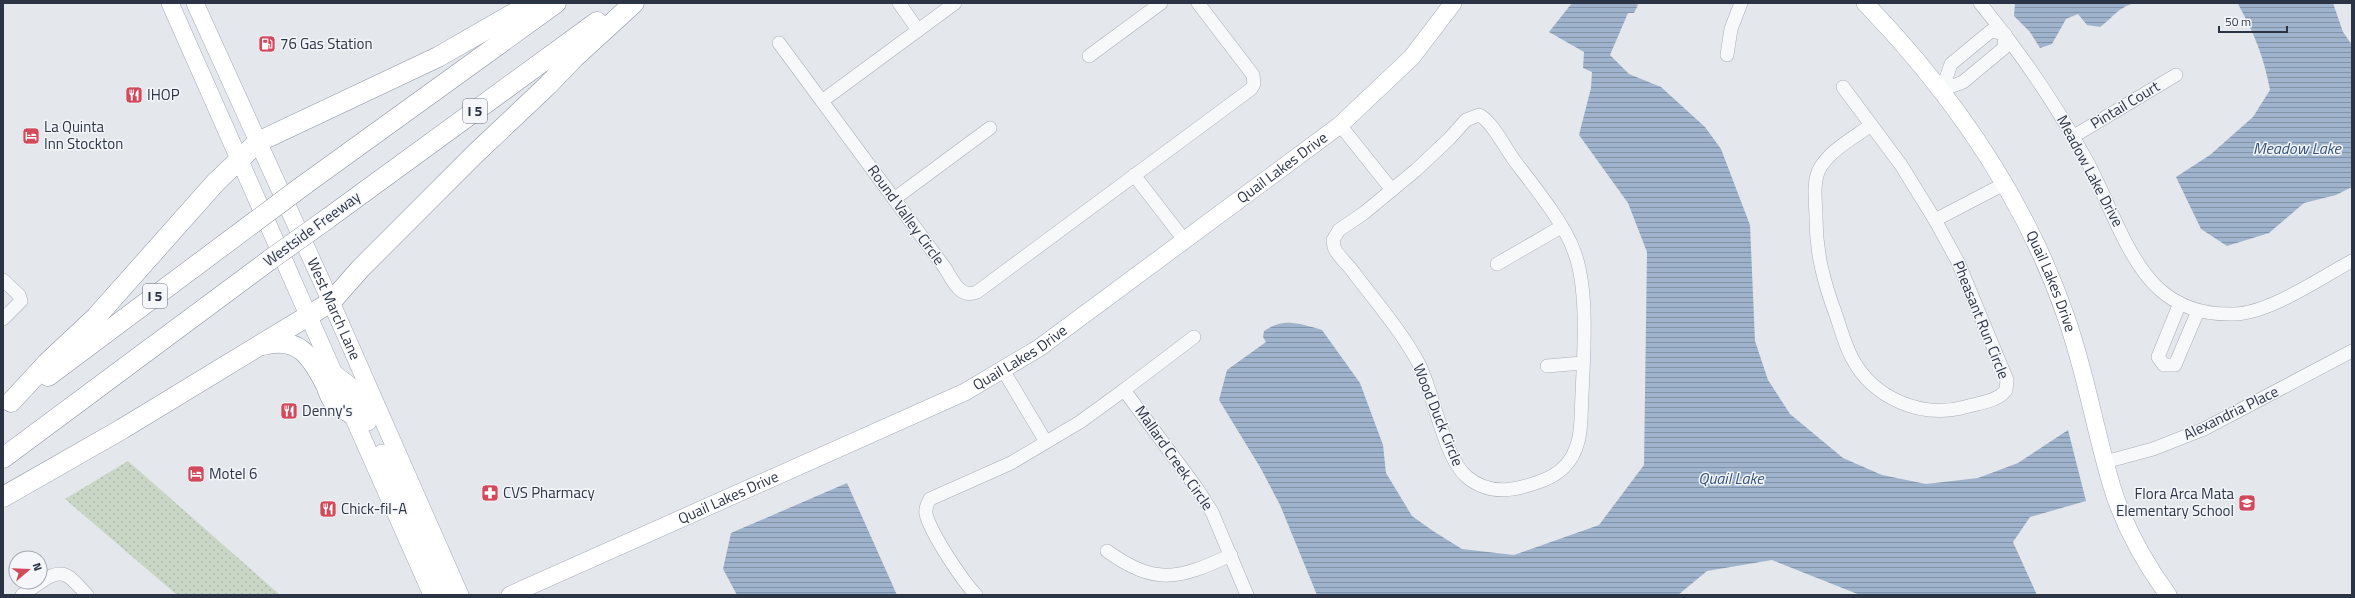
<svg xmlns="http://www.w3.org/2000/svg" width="2355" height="598" font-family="'Titillium Web',sans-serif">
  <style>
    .green { fill: url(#green-dots) }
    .water { fill: url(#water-rules) }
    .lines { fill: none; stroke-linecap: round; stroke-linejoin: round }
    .minor-casing { stroke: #a9aeb7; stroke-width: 14 }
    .major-casing { stroke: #a3abb8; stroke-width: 18 }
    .highway-casing { stroke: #8b94a3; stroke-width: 21 }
    .minor { stroke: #f7f8fa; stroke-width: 13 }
    .major { stroke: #fff; stroke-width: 17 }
    .highway { stroke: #fff; stroke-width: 20 }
    .highway-bridge-casing { stroke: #8b94a3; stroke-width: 21; stroke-linecap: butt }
    .highway-bridge { stroke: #fff; stroke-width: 20 }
    .labels { text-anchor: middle; stroke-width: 3; stroke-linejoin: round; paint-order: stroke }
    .shield { fill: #f4f6f9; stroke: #676e7b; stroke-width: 1 }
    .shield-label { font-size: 14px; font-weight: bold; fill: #2b3445 }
    .poi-label { font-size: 15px; fill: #2b3445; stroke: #f4f6f9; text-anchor: start }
    .street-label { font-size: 15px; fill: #2b3445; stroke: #f4f6f9 }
    .water-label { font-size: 16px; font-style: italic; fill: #34527a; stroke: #f4f6f9 }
  </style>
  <defs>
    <pattern id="green-dots" width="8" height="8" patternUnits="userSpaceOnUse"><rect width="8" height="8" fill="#c9d6c5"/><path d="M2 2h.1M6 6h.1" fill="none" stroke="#adb8ab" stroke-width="1.8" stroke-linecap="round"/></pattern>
    <pattern id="water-rules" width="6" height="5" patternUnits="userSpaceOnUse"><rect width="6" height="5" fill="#9fb4cc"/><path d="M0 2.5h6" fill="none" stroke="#8293a7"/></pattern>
  </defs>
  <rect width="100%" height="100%" fill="#e4e7ec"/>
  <polygon class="green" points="128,461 280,595 177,595 65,499"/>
  <g class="water">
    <path d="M 1572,3 L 1636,3 L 1638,5 L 1634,13 L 1628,13 L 1610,55 L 1629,74 L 1661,87 L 1705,127 L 1721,149 L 1750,225 L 1755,341 L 1768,380 L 1790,414 L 1843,458 L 1882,475 L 1926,484 L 1978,478 L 2018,463 L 2068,430 L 2086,501 L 2030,517 L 2013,542 L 2037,595 L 1860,595 L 1772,560 L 1707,571 L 1678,595 L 1317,595 L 1280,505 L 1260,467 L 1219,400 L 1227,370 L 1266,342 L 1263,337 L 1264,331 C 1284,317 1300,324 1322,330 L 1360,383 L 1383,445 L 1386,473 L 1412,516 L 1433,531 L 1462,549 L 1514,555 L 1599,525 L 1644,465 L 1647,252 L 1628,203 L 1579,135 L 1591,88 L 1592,72 L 1583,68 L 1584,52 L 1549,32 Z"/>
    <path d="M 2015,3 L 2134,3 C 2116,9 2114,17 2100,27 L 2087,25 L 2078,14 L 2066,19 L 2052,44 L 2040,48 L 2030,32 L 2014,16 Z"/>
    <path d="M 2234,3 L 2333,3 L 2343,32 L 2352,45 L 2352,187 L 2336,195 L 2304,203 L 2269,233 L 2227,246 L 2201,229 L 2176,177 L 2210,155 L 2253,117 L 2270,90 C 2264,57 2254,33 2238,4 Z"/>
    <polygon points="847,483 897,595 737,595 723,569 731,533"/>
  </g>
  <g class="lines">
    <g class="minor-casing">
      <g id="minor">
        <polyline points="899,3 918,30"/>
        <path d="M 1980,3 C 2021,53 2057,106 2088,163 C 2109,202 2127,260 2159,289 C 2180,308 2206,315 2234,314 C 2270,313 2320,278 2352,261"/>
        <polygon points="1991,31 2005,34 2004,48 1963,82 1942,90 1951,64"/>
        <path d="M 779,43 L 945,268 C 953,281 960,299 977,292 L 1251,89 L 1254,84 L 1253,75 L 1198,3"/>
        <polyline points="1727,55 1731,29 1741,3"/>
        <polyline points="1089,56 1161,3"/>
        <path d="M 1843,87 L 1901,165 L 1935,220 L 1958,262 L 2007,380 L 2006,390 C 1997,402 1978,403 1965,407 C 1921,419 1873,398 1852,358 C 1845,345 1841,330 1836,315 C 1824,283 1816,253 1816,218 C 1816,203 1812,182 1820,168 C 1830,150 1855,137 1871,125"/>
        <polyline points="822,101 955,3"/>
        <path d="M 1479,115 C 1491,120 1506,149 1514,160 C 1533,185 1564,223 1574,251 C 1591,295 1582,372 1581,420 C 1580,448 1571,469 1544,480 C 1518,490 1491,497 1467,477 C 1444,458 1434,394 1419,364 C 1402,332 1376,302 1354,273 C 1348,264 1338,257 1334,247 L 1333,240 L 1339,230 L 1364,213 L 1416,170 L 1449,139 L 1466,120 Z"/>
        <polyline points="1340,125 1392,190"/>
        <polyline points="2074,136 2176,75"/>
        <polyline points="1134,175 1185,241"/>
        <polyline points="894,199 990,128"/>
        <polyline points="1935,220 2004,184"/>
        <polyline points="1497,264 1561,227"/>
        <polyline points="3,280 19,295 21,301 3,319"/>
        <polyline points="2180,303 2158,357 2164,365 2175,365 2198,311"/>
        <polyline points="1547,366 1582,363"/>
        <polyline points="1003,370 1046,442"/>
        <polyline points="1124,390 1194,337"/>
        <polyline points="2105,462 2153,449 2204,429 2352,351"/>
        <path d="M 1107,551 C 1156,586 1179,579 1231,555"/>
        <path d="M 22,595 C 35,588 54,566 69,577 C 76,582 81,589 87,595"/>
        <path d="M 976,595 C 962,580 931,534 926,514 C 925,508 927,504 930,499 L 1011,463 L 1080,422 L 1124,390 L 1196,487 L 1212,512 L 1247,595"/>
      </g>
    </g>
    <g class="major-casing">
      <g id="major">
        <polyline points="170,3 432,595"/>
        <path id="s1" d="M 195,3 L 331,302 L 460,595"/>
        <path id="s2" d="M 1865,3 C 1952,93 2025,198 2066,317 C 2086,373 2095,431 2112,487 C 2124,526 2144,562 2168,595"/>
        <polyline points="335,374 353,388 368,422"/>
        <polyline points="382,453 446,595"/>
        <path id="s3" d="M 510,595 L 965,392 L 1039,348 L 1340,125 L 1412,57 L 1453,3"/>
      </g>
    </g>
    <g class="highway-casing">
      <g id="highway">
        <polyline points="304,185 556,3"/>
        <polyline points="327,219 597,22"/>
        <path d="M 263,345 C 299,335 312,358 326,385 C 328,390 330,398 334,402 C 338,407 346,410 352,414"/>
        <polyline points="48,376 253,223"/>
        <polyline points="11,402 47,363 96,317 216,182 258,142 438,57 532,3"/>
        <polyline points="3,458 271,259"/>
        <polyline points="3,497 122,429 331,302 360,269 476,153 548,85 574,58 634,3"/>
      </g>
    </g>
    <use href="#minor" class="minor"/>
    <use href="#major" class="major"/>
    <use href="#highway" class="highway"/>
    <g class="highway-bridge-casing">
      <g id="highway-bridge">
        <polyline points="253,223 304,185"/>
        <polyline points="271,259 327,219"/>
      </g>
    </g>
    <use href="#highway-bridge" class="highway-bridge"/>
  </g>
  <defs>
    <g id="fuel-square" transform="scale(0.9)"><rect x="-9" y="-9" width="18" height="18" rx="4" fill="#d1495b" stroke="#f4f6f9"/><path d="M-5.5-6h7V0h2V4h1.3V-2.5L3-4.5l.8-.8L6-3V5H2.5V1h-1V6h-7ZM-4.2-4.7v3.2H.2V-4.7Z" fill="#fff"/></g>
    <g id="restaurant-square" transform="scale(0.9)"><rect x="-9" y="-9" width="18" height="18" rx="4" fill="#d1495b" stroke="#f4f6f9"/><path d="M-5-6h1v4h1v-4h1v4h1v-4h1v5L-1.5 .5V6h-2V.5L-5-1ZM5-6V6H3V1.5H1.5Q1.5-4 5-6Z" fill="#fff"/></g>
    <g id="hotel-square" transform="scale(0.9)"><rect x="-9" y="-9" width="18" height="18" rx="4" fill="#d1495b" stroke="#f4f6f9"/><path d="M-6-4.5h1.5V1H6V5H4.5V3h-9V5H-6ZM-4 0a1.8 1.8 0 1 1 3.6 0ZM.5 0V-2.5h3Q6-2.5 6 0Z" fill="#fff"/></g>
    <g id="pharmacy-square" transform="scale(0.9)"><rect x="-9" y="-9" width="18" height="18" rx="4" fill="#d1495b" stroke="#f4f6f9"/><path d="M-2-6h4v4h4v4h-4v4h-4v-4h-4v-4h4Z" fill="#fff"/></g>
    <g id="school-square" transform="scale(0.9)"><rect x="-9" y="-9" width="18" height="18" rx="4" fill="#d1495b" stroke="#f4f6f9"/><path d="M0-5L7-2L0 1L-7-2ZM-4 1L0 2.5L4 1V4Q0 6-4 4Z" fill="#fff"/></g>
  </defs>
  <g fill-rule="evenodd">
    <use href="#fuel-square" x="267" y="44"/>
    <use href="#restaurant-square" x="134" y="95"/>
    <use href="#hotel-square" x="31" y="136"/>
    <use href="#restaurant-square" x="289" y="411"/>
    <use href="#hotel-square" x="196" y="474"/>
    <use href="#pharmacy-square" x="490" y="493"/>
    <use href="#school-square" x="2247" y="503"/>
    <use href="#restaurant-square" x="328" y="509"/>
  </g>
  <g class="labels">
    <g class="shield">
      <rect x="463" y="99" width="24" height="24" rx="3"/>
      <rect x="143" y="284" width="24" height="24" rx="3"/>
    </g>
    <g class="shield-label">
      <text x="475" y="116">I 5</text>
      <text x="155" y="301">I 5</text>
    </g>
    <g class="poi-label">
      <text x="280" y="49">76 Gas Station</text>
      <text x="147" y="100">IHOP</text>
      <text x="44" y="132">La Quinta<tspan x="44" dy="17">Inn Stockton</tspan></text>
      <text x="302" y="416">Denny's</text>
      <text x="209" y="479">Motel 6</text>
      <text x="503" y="498">CVS Pharmacy</text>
      <text x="2234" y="499" text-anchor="end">Flora Arca Mata<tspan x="2234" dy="17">Elementary School</tspan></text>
      <text x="341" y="514">Chick-fil-A</text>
    </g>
    <g class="street-label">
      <text transform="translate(2125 105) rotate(-31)" y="5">Pintail Court</text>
      <text dy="5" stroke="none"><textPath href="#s3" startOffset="887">Quail Lakes Drive</textPath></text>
      <text transform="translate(2090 171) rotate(62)" y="5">Meadow Lake Drive</text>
      <text transform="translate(906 215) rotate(54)" y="5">Round Valley Circle</text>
      <text transform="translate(312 229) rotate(-36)" y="5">Westside Freeway</text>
      <text dy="5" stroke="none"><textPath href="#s2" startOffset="337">Quail Lakes Drive</textPath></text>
      <text dy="5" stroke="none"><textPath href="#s1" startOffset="336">West March Lane</textPath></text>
      <text transform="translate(1981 320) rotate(68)" y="5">Pheasant Run Circle</text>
      <text dy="5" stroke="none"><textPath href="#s3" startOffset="563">Quail Lakes Drive</textPath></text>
      <text transform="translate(2231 413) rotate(-26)" y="5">Alexandria Place</text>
      <text transform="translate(1438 415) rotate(68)" y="5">Wood Duck Circle</text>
      <text transform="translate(1174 458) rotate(55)" y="5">Mallard Creek Circle</text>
      <text dy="5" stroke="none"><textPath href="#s3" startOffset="239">Quail Lakes Drive</textPath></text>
    </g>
    <g class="water-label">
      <text x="2297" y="154">Meadow Lake</text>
      <text x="1731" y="484">Quail Lake</text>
    </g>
  </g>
  <rect width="2355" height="598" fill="none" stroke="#2b3445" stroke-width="8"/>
  <g transform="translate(28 570) rotate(71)"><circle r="19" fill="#f4f6f9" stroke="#a4a8b1"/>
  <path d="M0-3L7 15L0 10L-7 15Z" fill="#d1495b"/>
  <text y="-6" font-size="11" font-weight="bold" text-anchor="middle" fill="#2b3445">N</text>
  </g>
  <path d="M2219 26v6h68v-6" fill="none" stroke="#2b3445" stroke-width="2"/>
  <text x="2225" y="26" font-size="12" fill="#2b3445" stroke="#f4f6f9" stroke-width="3" paint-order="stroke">50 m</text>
</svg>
